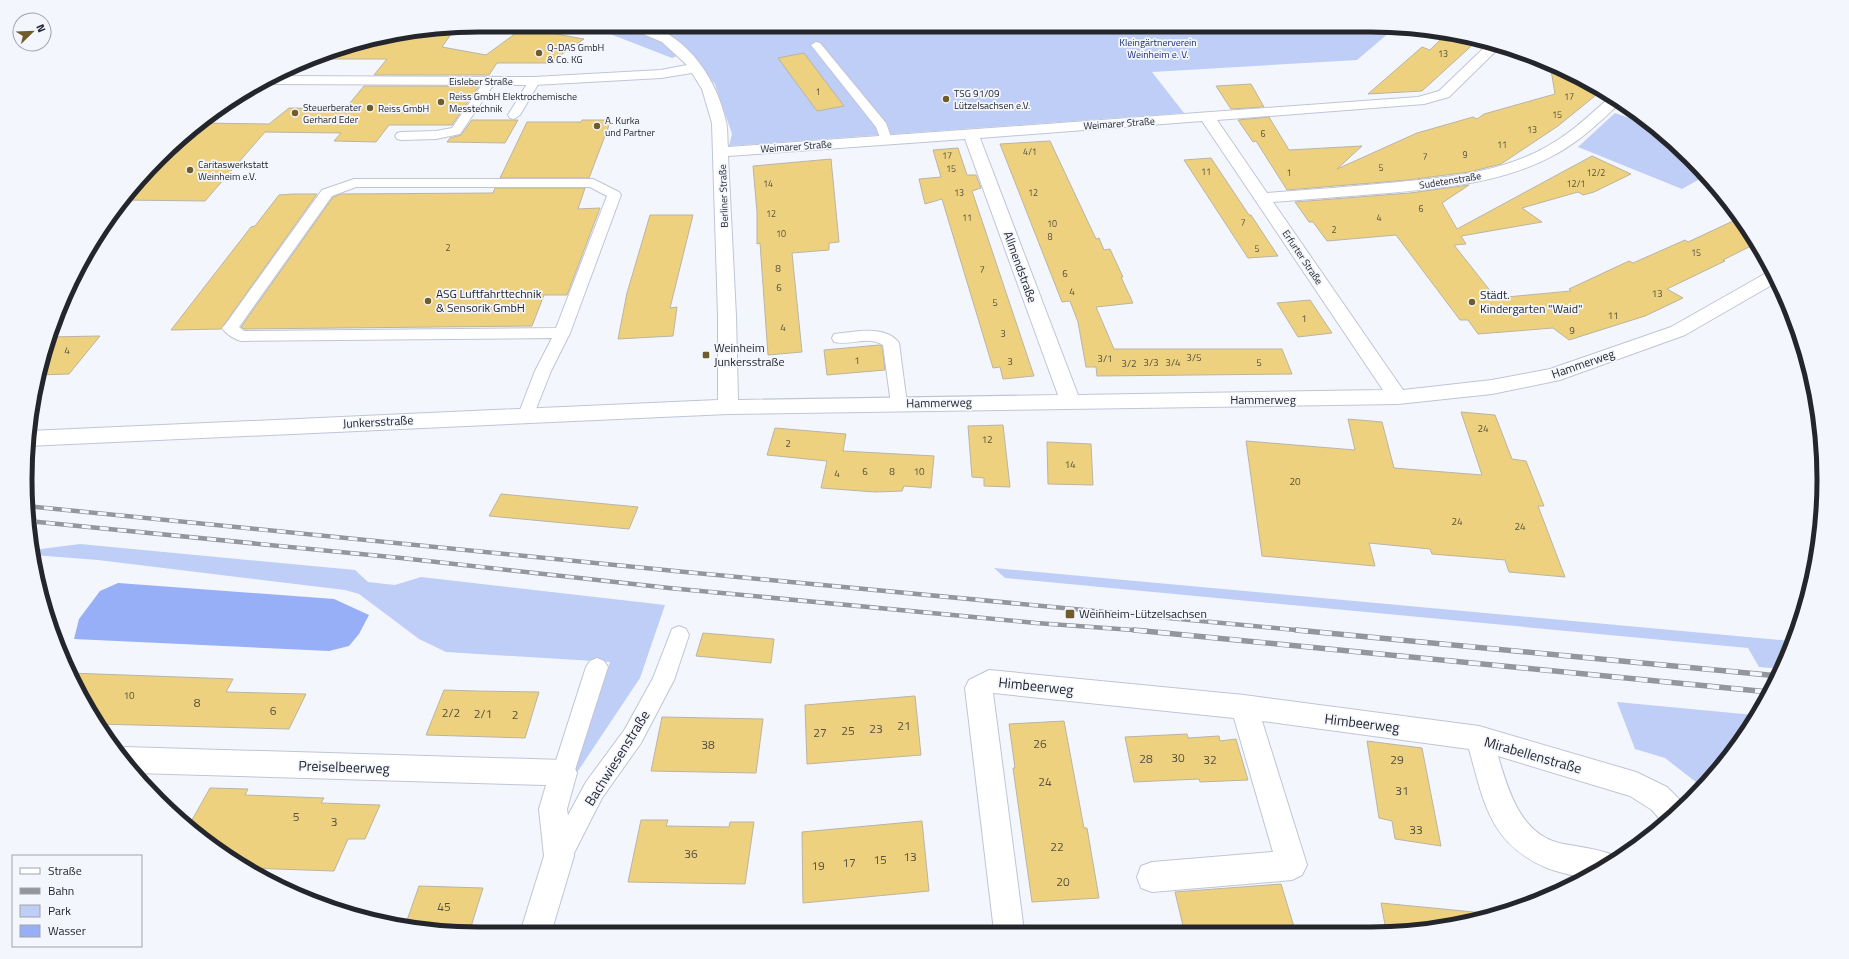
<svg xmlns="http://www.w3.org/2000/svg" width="1849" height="959" font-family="'Titillium Web',sans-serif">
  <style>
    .green { fill: #becef7 }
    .water { fill: #96aff7 }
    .building { fill: #eed17f; stroke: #bab4a4 }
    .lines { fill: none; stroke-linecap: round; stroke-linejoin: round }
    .lane-casing { stroke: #bfc5d5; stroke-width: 2 }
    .street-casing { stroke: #bfc5d5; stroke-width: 2 }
    .lane { fill: #fff; fill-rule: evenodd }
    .street { fill: #fff; fill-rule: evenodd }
    .rail-far1-casing { stroke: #94969c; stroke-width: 4.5 }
    .rail-casing { stroke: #94969c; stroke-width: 5.5 }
    .rail-far1 { stroke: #f4f6fd; stroke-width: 3; stroke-dasharray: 9; stroke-linecap: butt }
    .rail { stroke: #f4f6fd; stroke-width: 4; stroke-dasharray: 12; stroke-linecap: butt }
    .poi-dot { fill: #6e5d2b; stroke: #f4f6fd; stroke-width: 1.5 }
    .labels { text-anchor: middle; stroke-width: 3.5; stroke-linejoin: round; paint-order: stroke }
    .far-number-label { font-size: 9px; fill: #565141 }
    .far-park-label { font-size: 10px; fill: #1c2d7d; stroke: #f4f6fd }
    .far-poi-label { font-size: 10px; fill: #24262c; stroke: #f4f6fd; text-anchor: start }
    .far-street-label { font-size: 10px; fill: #24262c; stroke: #f4f6fd }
    .number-label { font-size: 10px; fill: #565141 }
    .street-label { font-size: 12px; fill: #24262c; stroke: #f4f6fd }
    .poi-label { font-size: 12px; fill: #24262c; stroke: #f4f6fd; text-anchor: start }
    .near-number-label { font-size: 12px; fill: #565141 }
    .near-street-label { font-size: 14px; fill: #24262c; stroke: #f4f6fd }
    .rim { fill: none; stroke: #24262c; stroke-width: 5 }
  </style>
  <rect width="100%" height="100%" fill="#f4f6fd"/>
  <g class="green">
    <polygon points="587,25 1397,26 1357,60 1152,72 1184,113 729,146 732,134 715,84 687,52 672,58"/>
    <polygon points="1615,113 1655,127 1707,175 1682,189 1578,147"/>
    <polygon points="80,544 355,570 368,582 395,585 421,577 665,605 640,678 572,780 610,662 446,652 419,639 359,594 345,590 98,560 34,555 32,549 41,549"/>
    <polygon points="994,568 1792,641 1782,669 1759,667 1748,648 1005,578"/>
    <polygon points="1617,702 1754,715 1711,779 1704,786 1701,786 1665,758 1635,749"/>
  </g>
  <polygon class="water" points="118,583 334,599 369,615 359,634 349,646 329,651 74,639 79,619 100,591"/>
  <g class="building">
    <polygon points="456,27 442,47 486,55 523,28 584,39 549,63 497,63 489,75 374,75 387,59 312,59 333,49 391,34"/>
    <polygon points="1446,34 1479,39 1422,91 1368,94 1422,47 1430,50"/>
    <polygon points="804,53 844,106 817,111 778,58"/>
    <polygon points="1550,64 1571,72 1601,91 1558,126 1501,164 1469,172 1408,180 1287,190 1256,141 1253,142 1238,120 1269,117 1289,150 1362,146 1337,169 1417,133 1473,117 1477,119 1484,114 1555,94"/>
    <polygon points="1251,84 1264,107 1231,109 1216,86"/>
    <polygon points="364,86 479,86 452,125 389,125 376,142 334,141 341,133 265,132 205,201 122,200 138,180 199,123 269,124 289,108 345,109"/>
    <polygon points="472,120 518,120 505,143 447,142 450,138 461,135"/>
    <polygon points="582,120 611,120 589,178 500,178 527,122 581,122"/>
    <polygon points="1050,141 1096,239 1099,238 1104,250 1110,249 1123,277 1121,277 1133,303 1096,307 1114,349 1282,349 1292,374 1097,376 1096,367 1086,367 1078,322 1070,301 1062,302 1000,144"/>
    <polygon points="958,148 967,175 976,175 981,188 972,191 1034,376 1003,379 1000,367 993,368 942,199 925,204 919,179 941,177 933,150"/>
    <polygon points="1592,156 1631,174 1594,192 1583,195 1578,192 1522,208 1542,222 1461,236 1466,244 1454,245 1496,298 1571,291 1569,289 1629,261 1633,263 1685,240 1688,242 1733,221 1746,228 1751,236 1751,246 1723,260 1725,261 1667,289 1683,298 1645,316 1569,340 1553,328 1478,334 1468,320 1460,320 1396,235 1327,241 1313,222 1309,222 1295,202 1410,193 1469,185 1442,203 1457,229"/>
    <polygon points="1211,158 1249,215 1251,215 1278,256 1248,258 1184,160"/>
    <polygon points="831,159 839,242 829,243 829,250 792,253 802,352 768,355 760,243 757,244 757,212 753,166"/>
    <polygon points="495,188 585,188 578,209 600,208 567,295 544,295 532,326 244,329 241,327 333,197 341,194 493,193"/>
    <polygon points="293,194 317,194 221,329 171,330 251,227 255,226 279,195"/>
    <polygon points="650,215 693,215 670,308 677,307 673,336 618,339 627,293"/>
    <polygon points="1310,300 1332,333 1298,337 1277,303"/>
    <polygon points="100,336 69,374 38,375 40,362 49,337"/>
    <polygon points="879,345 882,346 885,370 827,375 824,350"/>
    <polygon points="1461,412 1495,415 1512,459 1526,461 1544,506 1538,506 1565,577 1509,572 1505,560 1432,554 1430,549 1369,543 1375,566 1262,556 1246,441 1355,450 1348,419 1382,422 1394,468 1482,475"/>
    <polygon points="1003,425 1010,487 984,486 984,478 972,477 968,426"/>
    <polygon points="775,428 846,434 843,451 934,456 931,488 904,486 902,491 875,492 821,488 827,461 767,455"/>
    <polygon points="1047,442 1091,444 1093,485 1048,484"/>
    <polygon points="501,494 638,507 629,529 489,516"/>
    <polygon points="703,633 774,639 771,663 696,656"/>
    <polygon points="70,673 233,679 226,692 306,694 289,729 97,724"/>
    <polygon points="444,690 476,691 539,692 525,738 426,735"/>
    <polygon points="915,696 921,755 807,764 805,705"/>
    <polygon points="662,717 763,719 756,773 651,771"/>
    <polygon points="1064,721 1084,828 1087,828 1099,898 1032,902 1013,768 1015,768 1009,724"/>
    <polygon points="1187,734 1188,738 1219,736 1220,741 1236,739 1248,780 1200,782 1199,779 1134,782 1125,737"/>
    <polygon points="1367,741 1422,748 1441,846 1395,839 1392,821 1379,818"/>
    <polygon points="210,788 248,789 245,795 324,798 321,803 380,805 365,839 348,839 334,871 247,868 203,840 188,827"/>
    <polygon points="641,820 668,820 666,826 729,827 730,822 754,822 745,884 628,882"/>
    <polygon points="922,821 929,891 803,903 802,832"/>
    <polygon points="1281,884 1295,930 1219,931 1218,927 1184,930 1175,892"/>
    <polygon points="419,886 483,888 469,933 450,933 405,926"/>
    <polygon points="1381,903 1484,913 1485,915 1429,930 1386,930"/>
  </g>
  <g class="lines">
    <g class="lane-casing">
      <g id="lane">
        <polygon points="816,42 820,43 886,123 892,140 890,143 882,143 876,127 811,45"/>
        <polygon points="490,78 496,81 460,134 436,139 401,140 397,139 395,136 397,133 401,132 436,131 452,128 486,79"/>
        <polygon points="534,78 540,81 520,115 514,119 510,118 508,115 530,79"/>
        <path d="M 354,179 L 593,179 L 619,192 L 621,195 L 570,333 L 551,371 L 532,419 L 526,421 L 520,419 L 518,415 L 535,371 L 552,338 L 241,341 C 234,339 226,334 222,328 L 225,325 L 322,190 ZM 356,187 L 590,187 L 607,196 L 556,328 L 244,331 L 239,327 L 332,196 Z"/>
        <path d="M 860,331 C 873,330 891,331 899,343 L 907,404 L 905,408 L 899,410 L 893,408 L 891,404 L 883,345 C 869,335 850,346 834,342 L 832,338 L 834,334 Z"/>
        <polygon points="679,626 686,629 689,635 674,680 641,743 602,798 569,863 560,867 551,863 548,855 551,847 586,782 625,729 653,678 672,629"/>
        <polygon points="597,658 604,661 608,667 574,773 571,780 563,784 555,780 552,773 586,667 590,661"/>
      </g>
    </g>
    <g class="street-casing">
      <g id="street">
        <path d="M 628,25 C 633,25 641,24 646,25 C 689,36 718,82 726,122 C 728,130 727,139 728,147 L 1418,97 L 1439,91 L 1490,42 L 1501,46 L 1449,97 L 1424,104 L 1217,120 L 1267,193 C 1307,190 1347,187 1388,183 C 1441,178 1498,174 1546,147 C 1570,134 1590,115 1610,97 L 1620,103 C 1601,121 1580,141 1556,154 C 1507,182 1445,188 1389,193 C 1350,196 1312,199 1273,202 L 1403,390 L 1492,380 L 1550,369 L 1671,327 L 1768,272 L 1772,271 L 1777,282 L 1685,335 L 1560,380 L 1492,394 L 1398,404 L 728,414 L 27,446 L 29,431 L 718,400 L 718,316 L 712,123 L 702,89 L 692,73 L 661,78 L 534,85 L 266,84 L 260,82 L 274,76 L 534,77 L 661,70 L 687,65 L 662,42 L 629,28 ZM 1202,121 L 1383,390 L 1078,395 L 980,138 ZM 965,139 L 1058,395 L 738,400 L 736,316 L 728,156 Z"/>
        <path d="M 989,670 L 1244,695 L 1479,726 L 1636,772 L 1667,787 L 1684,804 L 1664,824 L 1652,810 L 1630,796 L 1498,756 C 1508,790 1520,833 1559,843 C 1577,847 1596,848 1613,855 L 1615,858 C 1608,862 1590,875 1583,876 C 1575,877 1555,871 1547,868 C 1490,844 1484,803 1469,749 L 1262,721 L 1307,865 L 1302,875 L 1292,880 L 1152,892 L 1141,888 L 1137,877 L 1141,866 L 1152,862 L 1273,852 L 1234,718 L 993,693 L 1024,931 L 994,931 L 965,688 L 969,680 Z"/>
        <polygon points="125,747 563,760 573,764 577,773 567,809 574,856 551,933 520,933 544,856 539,809 546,785 135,773 117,750"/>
      </g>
    </g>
    <use href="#lane" class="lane"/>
    <use href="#street" class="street"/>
    <g class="rail-far1-casing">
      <g id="rail-far1">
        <polyline points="26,506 675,571 1306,631"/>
        <polyline points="28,521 401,558 669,588 1036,623 1147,631"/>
      </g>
    </g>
    <g class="rail-casing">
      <g id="rail">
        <polyline points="1134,630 1769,692"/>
        <polyline points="1296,630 1779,676"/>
      </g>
    </g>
    <use href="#rail-far1" class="rail-far1"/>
    <use href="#rail" class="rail"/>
  </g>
  <g class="poi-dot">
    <circle cx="539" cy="53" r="4"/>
    <circle cx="946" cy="99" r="4"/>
    <circle cx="441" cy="102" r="4"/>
    <circle cx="370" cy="108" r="4"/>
    <circle cx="295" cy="113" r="4"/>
    <circle cx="597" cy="126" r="4"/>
    <circle cx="190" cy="170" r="4"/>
    <circle cx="428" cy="301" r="4"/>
    <circle cx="1472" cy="302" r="4"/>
    <rect x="702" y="351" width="8" height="8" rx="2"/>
    <rect x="1065" y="609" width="10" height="10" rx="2"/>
  </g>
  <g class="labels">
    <g class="far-number-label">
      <text x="1443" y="57">13</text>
      <text x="818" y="95">1</text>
      <text x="1569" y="100">17</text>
      <text x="1557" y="118">15</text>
      <text x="1532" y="133">13</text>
      <text x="1263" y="137">6</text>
      <text x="1502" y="148">11</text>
      <text x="1030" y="155">4/1</text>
      <text x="1465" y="158">9</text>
      <text x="947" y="159">17</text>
      <text x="1425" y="160">7</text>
      <text x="1381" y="171">5</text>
      <text x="951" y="172">15</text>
      <text x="1206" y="175">11</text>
      <text x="1289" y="176">1</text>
      <text x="1596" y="176">12/2</text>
      <text x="768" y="187">14</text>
      <text x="1576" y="187">12/1</text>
      <text x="959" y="196">13</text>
      <text x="1033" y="196">12</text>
      <text x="1421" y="212">6</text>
      <text x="771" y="217">12</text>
      <text x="967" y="221">11</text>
      <text x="1379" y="221">4</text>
      <text x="1243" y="226">7</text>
      <text x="1052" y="227">10</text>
      <text x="1334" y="233">2</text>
      <text x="781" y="237">10</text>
      <text x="1050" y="240">8</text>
      <text x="448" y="251">2</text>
      <text x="1257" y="252">5</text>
      <text x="1696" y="256">15</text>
    </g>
    <g class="far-park-label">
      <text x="1158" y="46">Kleingärtnerverein<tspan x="1158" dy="12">Weinheim e. V.</tspan></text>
    </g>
    <g class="far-poi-label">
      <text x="547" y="51">Q-DAS GmbH<tspan x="547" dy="12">&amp; Co. KG</tspan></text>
      <text x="954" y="97">TSG 91/09<tspan x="954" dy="12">Lützelsachsen e.V.</tspan></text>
      <text x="449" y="100">Reiss GmbH Elektrochemische<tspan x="449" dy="12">Messtechnik</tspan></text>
      <text x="303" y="111">Steuerberater<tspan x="303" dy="12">Gerhard Eder</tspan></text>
      <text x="378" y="112">Reiss GmbH</text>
      <text x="605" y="124">A. Kurka<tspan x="605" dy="12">und Partner</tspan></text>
      <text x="198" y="168">Caritaswerkstatt<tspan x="198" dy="12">Weinheim e.V.</tspan></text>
    </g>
    <g class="far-street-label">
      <text x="481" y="85">Eisleber Straße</text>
      <text transform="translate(1119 123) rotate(-4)" y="4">Weimarer Straße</text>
      <text transform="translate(796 146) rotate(-4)" y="4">Weimarer Straße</text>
      <text transform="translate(1450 180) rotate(-9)" y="4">Sudetenstraße</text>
      <text transform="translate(723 196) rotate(-92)" y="4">Berliner Straße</text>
      <text transform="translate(1303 257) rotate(56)" y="4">Erfurter Straße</text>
    </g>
    <g class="number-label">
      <text x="778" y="272">8</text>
      <text x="982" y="273">7</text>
      <text x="1065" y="277">6</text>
      <text x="779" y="291">6</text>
      <text x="1072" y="295">4</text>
      <text x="1657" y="297">13</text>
      <text x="995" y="306">5</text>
      <text x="1613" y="319">11</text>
      <text x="1304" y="322">1</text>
      <text x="783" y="331">4</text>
      <text x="1572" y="334">9</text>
      <text x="1003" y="337">3</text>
      <text x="67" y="354">4</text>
      <text x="1194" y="361">3/5</text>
      <text x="1105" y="362">3/1</text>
      <text x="857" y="364">1</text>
      <text x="1010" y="365">3</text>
      <text x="1151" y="366">3/3</text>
      <text x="1173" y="366">3/4</text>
      <text x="1259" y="366">5</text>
      <text x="1129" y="367">3/2</text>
      <text x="1483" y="432">24</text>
      <text x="987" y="443">12</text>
      <text x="788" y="447">2</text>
      <text x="1070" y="468">14</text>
      <text x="865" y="475">6</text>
      <text x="892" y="475">8</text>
      <text x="919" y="475">10</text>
      <text x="837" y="477">4</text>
      <text x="1295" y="485">20</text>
      <text x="1457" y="525">24</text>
      <text x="1520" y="530">24</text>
      <text x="129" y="699">10</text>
    </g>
    <g class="street-label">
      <text transform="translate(1020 267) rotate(70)" y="4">Allmendstraße</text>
      <text transform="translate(1583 364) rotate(-19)" y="4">Hammerweg</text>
      <text x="1263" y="404">Hammerweg</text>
      <text transform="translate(939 403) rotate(-1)" y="4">Hammerweg</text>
      <text transform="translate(378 422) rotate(-3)" y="4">Junkersstraße</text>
    </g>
    <g class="poi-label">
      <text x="436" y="298">ASG Luftfahrttechnik<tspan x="436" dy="14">&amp; Sensorik GmbH</tspan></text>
      <text x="1480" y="299">Städt.<tspan x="1480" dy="14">Kindergarten "Waid"</tspan></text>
      <text x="714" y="352">Weinheim<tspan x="714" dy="14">Junkersstraße</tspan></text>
      <text x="1079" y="618">Weinheim-Lützelsachsen</text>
    </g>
    <g class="near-number-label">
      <text x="197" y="707">8</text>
      <text x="273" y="715">6</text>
      <text x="451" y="717">2/2</text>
      <text x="483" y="718">2/1</text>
      <text x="515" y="719">2</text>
      <text x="904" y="730">21</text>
      <text x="876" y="733">23</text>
      <text x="848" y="735">25</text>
      <text x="820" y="737">27</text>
      <text x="1040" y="748">26</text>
      <text x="708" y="749">38</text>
      <text x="1178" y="762">30</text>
      <text x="1146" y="763">28</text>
      <text x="1210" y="764">32</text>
      <text x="1397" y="764">29</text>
      <text x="1045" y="786">24</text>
      <text x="1402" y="795">31</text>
      <text x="296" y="821">5</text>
      <text x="334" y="826">3</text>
      <text x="1416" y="834">33</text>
      <text x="1057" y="851">22</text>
      <text x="691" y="858">36</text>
      <text x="910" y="861">13</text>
      <text x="880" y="864">15</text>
      <text x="849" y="867">17</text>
      <text x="818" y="870">19</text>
      <text x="1063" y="886">20</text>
      <text x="444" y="911">45</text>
    </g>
    <g class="near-street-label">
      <text transform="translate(1036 686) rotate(6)" y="5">Himbeerweg</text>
      <text transform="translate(1362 723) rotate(7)" y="5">Himbeerweg</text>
      <text transform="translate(1533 755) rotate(16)" y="5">Mirabellenstraße</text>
      <text transform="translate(617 758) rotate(-58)" y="5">Bachwiesenstraße</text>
      <text transform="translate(344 767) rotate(2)" y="5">Preiselbeerweg</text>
    </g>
  </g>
  <path d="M0 0H1849V959H0ZM479 32H1370A447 447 0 0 1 1817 479V480A447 447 0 0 1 1370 927H479A447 447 0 0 1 32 480V479A447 447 0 0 1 479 32Z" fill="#f4f6fd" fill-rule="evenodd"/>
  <path class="rim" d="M479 32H1370A447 447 0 0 1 1817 479V480A447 447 0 0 1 1370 927H479A447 447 0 0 1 32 480V479A447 447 0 0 1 479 32Z"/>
  <rect x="12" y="855" width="130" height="92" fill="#f4f6fd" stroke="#a1a3a9"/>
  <rect x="20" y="868" width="20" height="6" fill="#ffffff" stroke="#a1a3a9"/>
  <text x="48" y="875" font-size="12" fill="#24262c">Straße</text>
  <rect x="20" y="888" width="20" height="6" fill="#94969c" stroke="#a1a3a9"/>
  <text x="48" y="895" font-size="12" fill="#24262c">Bahn</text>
  <rect x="20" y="905" width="20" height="12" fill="#becef7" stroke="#a1a3a9"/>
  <text x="48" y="915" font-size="12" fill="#24262c">Park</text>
  <rect x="20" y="925" width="20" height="12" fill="#96aff7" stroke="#a1a3a9"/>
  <text x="48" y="935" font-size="12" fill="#24262c">Wasser</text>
  <g transform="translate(32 32) rotate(67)"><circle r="19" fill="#f4f6fd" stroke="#a1a3a9"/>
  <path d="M0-3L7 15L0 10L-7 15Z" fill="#6e5d2b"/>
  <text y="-6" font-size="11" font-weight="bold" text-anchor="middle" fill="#24262c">N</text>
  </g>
</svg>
